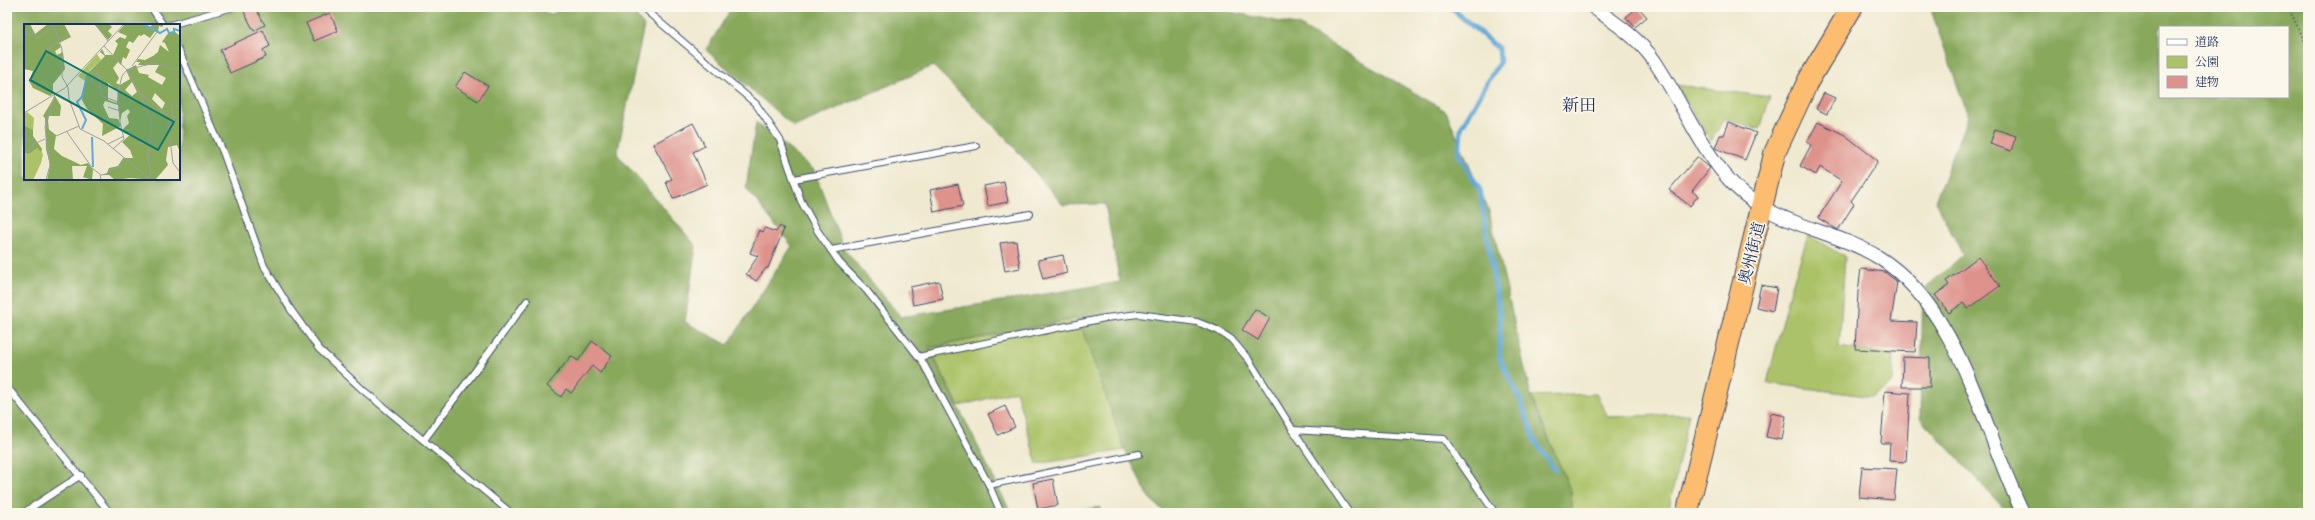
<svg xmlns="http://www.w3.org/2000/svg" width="2315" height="520" font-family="'IM FELL Great Primer','Noto Serif JP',serif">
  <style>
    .green { fill: #abc267; stroke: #637862 }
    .forest { fill: #88a85c; stroke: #526c5d; fill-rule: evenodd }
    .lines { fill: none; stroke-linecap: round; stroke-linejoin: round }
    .stream { stroke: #62a8d8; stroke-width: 5 }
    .building { fill: #dd928b }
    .service-casing { stroke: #3b4b6f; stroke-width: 8 }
    .minor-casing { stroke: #3b4b6f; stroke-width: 15 }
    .trunk-casing { stroke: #3b4b6f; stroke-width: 23 }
    .path { stroke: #3b4b6f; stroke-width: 2.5; stroke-dasharray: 1 3; stroke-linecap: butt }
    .service { stroke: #fff; stroke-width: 6 }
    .minor { stroke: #fff; stroke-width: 13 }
    .trunk { stroke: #fcbd6f; stroke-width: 21 }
    .labels { text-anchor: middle; stroke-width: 3.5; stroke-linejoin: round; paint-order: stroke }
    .street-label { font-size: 16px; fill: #1b2f5e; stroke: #fbf7ec }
    .neighbourhood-label { font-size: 17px; fill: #1b2f5e; stroke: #fbf7ec }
    .inset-river { fill: none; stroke: #62a8d8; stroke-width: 2 }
    .inset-road { fill: none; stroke: #9a9fa2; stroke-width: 1 }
    .view { fill: #0f766e; fill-opacity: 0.15; stroke: #0f766e; stroke-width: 2 }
    .inset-edge { fill: none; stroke: #1b2f5e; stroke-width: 2 }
  </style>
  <rect width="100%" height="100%" fill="#fbf7ec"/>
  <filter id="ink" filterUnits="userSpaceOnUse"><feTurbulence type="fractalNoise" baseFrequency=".025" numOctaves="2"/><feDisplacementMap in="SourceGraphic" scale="8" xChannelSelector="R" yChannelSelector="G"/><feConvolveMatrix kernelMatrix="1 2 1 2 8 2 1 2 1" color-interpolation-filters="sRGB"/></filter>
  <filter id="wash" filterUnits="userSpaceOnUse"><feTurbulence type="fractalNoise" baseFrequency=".012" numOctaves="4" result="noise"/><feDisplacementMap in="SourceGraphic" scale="16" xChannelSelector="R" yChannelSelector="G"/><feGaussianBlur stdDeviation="0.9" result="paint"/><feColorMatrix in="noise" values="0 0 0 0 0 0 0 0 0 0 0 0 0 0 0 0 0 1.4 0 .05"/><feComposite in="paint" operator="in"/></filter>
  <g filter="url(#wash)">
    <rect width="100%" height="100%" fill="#efe9cf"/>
    <g class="green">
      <polygon points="1676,85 1770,97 1760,129 1724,119 1711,141"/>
      <polygon points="1808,235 1845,257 1839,347 1894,355 1893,382 1873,397 1767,383 1791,289"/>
      <polygon points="1079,318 1125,450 1037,464 1016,391 959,406 929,348"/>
      <polygon points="1596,394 1608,417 1689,414 1668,513 1571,513 1571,492 1531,396"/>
    </g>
    <g class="forest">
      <path d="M 7,7 L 536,7 L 551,15 L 562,7 L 629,7 L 644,26 L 617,154 L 696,246 L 685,322 L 728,345 L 792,246 L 746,188 L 756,122 L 814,170 L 844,249 L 901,317 L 1120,282 L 1105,204 L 1063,205 L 1008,140 L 933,66 L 794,127 L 706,50 L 732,7 L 1207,7 L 1300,26 L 1446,111 L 1489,211 L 1531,396 L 1571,492 L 1571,513 L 1166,513 L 1149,498 L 1125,450 L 1078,318 L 929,348 L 1011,513 L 7,513 ZM 25,25 L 179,25 L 179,179 L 25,179 Z"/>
      <path d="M 1930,7 L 2308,7 L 2308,513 L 2008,513 L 1920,418 L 1923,290 L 1963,255 L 1935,201 L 1968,116 ZM 2160,27 L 2288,27 L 2288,97 L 2160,97 Z"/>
      <polygon points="1100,507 1104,513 1068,513"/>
    </g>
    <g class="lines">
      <polyline class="stream" points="1450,7 1499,49 1500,61 1461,128 1459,155 1480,190 1500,316 1500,359 1519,397 1535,441 1555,470"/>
    </g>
    <g id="blocks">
      <g class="building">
        <polygon points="253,7 255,7 265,25 254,31 244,12"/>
        <polygon points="1638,7 1647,17 1635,27 1626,17"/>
        <polygon points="330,13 338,31 314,41 306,23"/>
        <polygon points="263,30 270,46 263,50 266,57 230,73 220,50"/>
        <polygon points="465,72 488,86 478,101 455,87"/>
        <polygon points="1824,93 1835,98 1827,114 1816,109"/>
        <polygon points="1729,122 1756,133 1745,160 1715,148 1720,135 1724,135"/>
        <polygon points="1818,122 1845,135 1878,161 1851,201 1854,204 1838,230 1818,218 1842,181 1820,167 1816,175 1800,166 1811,145 1807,142"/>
        <polygon points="693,123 705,146 693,152 707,184 673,199 666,182 672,179 653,144"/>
        <polygon points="1995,129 2016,136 2011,151 1990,144"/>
        <polygon points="1697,157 1710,168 1692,191 1698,196 1690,206 1669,190"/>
        <polygon points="1004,182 1008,202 988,206 984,186"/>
        <polygon points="958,184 963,206 934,212 930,190"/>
        <polygon points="780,226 784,229 768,268 766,268 756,281 746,274 758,256 750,253 759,230 763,232 765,228 776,232"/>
        <polygon points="1016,241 1020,268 1005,271 1000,243"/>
        <polygon points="1063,255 1067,273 1043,279 1038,260"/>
        <polygon points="1978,257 2000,286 1968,309 1963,303 1949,313 1935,295 1949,285 1946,281"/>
        <polygon points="1861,269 1885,272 1897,282 1891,321 1917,322 1915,352 1855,349 1858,292"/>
        <polygon points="939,281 943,299 913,305 910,287"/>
        <polygon points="1761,285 1777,288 1773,311 1756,307"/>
        <polygon points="1255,309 1270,318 1258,340 1242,330"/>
        <polygon points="592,341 612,356 600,373 592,366 571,393 566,389 561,397 547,386 571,356 578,361"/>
        <polygon points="1903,357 1930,358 1930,387 1902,387"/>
        <polygon points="1885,391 1910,393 1906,462 1889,461 1890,443 1881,443"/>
        <polygon points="1005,406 1015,427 998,435 988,414"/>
        <polygon points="1771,413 1786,416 1782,440 1766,437"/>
        <polygon points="1862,467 1897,469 1894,500 1859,497"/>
        <polygon points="1053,479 1058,505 1038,509 1033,483"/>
      </g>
    </g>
  </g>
  <g filter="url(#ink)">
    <use href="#blocks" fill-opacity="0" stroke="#3b4b6f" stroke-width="1"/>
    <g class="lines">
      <g class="service-casing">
        <g id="service">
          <polyline points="151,7 163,25"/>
          <polyline points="642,7 756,104 780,140 801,201 817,230 839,262 867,291 922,361 989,485 1001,513"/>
          <polyline points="170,25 233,7"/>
          <polyline points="179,51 223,152 264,266 291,310 319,349 363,390 511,513"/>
          <polyline points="794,179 976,146"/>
          <polyline points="831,250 1030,214"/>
          <polyline points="918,357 1105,318 1139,314 1197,322 1217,330 1231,339 1249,360 1293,430"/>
          <polyline points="7,387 110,513"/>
          <polyline points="424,440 527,301"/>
          <polyline points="989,485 1139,454"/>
          <polyline points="23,513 81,475"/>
          <polyline points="1349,513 1293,430 1444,439 1495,513"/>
        </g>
      </g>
      <g class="minor-casing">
        <path id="minor" d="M 1593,7 C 1615,23 1637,37 1653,59 C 1682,101 1700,151 1736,187 C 1774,225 1834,230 1878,257 C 1961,308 1983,432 2023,513"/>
      </g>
      <g class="trunk-casing">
        <polyline id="trunk" points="1687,513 1775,152 1808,81 1852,7"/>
      </g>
      <polyline class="path" points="2288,7 2308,48"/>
      <use href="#service" class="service"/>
      <use href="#minor" class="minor"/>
      <use href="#trunk" class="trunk"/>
    </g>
  </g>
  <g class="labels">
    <g class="street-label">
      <text transform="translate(1751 253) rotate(-76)" y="6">奥州街道</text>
    </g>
    <g class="neighbourhood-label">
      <text x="1579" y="111">新田</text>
    </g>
  </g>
  <g transform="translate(24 24)">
    <rect width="156" height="156" fill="#efe9cf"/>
    <path d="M 73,30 L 77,36 L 66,46 L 62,58 L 54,52 ZM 3,88 L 10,94 L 9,106 L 0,101 L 0,90 ZM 12,124 L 17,126 L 19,131 L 17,139 L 9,156 L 0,156 L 0,129 L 5,130 Z" fill="#abc267"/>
    <path d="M 0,0 L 6,0 L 11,10 L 24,0 L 40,0 L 47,13 L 35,19 L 37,23 L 31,27 L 33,31 L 39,28 L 41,45 L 29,60 L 29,70 L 26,72 L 9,64 L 5,57 L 9,47 L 0,45 ZM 70,0 L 85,0 L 88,3 L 84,7 L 88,11 L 84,16 ZM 101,0 L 120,0 L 125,4 L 129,0 L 140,0 L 138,3 L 135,2 L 134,8 L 131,7 L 126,14 L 120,10 L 117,12 L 115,11 L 109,19 L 105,17 L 102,23 L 106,26 L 102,35 L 99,33 L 97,41 L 94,38 L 89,44 L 95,54 L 92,59 L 96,61 L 106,55 L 102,46 L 112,41 L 115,49 L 125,51 L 124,53 L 138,61 L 142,54 L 131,48 L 135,41 L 114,41 L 116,38 L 112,38 L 114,35 L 121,36 L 129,32 L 134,28 L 136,21 L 145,28 L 141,19 L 138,18 L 145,8 L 151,8 L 156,12 L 156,128 L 153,121 L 144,123 L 142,136 L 144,141 L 131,156 L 106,154 L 91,156 L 85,151 L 78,151 L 83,149 L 85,144 L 94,142 L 99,134 L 109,134 L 106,126 L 98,118 L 106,111 L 100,109 L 99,105 L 105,99 L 103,92 L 106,88 L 104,85 L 98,89 L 96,97 L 94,81 L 81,77 L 79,81 L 85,94 L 94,95 L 97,102 L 78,112 L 79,100 L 63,85 L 58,76 L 62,51 L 81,32 L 76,28 L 78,25 L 81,31 L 89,31 L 94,20 L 91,17 L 96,13 L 101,15 L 103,12 L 94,8 ZM 108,58 L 113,68 L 108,72 L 101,66 ZM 84,59 L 94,67 L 93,79 L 84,76 ZM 131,69 L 141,79 L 138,85 L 128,75 ZM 31,72 L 37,82 L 36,92 L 25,92 L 24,97 L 25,106 L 32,111 L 30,125 L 38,132 L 57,141 L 64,139 L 69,146 L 68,156 L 59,153 L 63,142 L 48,142 L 49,156 L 23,156 L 26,141 L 22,125 L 21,94 L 19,92 ZM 0,101 L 9,106 L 9,112 L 18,125 L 17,128 L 13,124 L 5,130 L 0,129 Z" fill="#88a85c" fill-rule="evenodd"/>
    <path class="inset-river" d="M 119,0 L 136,9 L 143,5 L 145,9 L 150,8 L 150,5 L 156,7M 58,105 L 62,96 L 53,78 L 58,73 L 63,53M 68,113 L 69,143"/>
    <path class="inset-road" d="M 29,0 L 38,25 L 38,53 L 44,63 L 45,75 L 56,105 L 80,117 L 127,156M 71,0 L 84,17M 0,5 L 4,12 L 10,9 L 13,14 L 29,3M 34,16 L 44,12 L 39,5M 80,22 L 103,46 L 130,39 L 156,47M 19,29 L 35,18M 108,42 L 133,8M 73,46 L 75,55 L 76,63 L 68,58 L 67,49 ZM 76,63 L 78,72 L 94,78M 117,71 L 128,100 L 124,136 L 127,149 L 123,156M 84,83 L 96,87M 0,89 L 41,64 L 100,0M 150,97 L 147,82 L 156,81M 144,98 L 156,97M 22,99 L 24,105 L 32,112 L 55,102M 43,108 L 69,145 L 76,150 L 77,156M 0,118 L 5,114 L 10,120M 114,119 L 126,120M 84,120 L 100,112M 89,125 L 100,115 L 96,98 L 94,69 L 98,52 L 103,46 L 115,68 L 143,92 L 149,139 L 155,147M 0,127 L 3,128 L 10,120 L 21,115M 77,151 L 83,150 L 87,145 L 95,143 L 99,135M 22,156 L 26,141 L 21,103 L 31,70"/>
    <path class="view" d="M 22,27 L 150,98 L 134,126 L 6,56 Z"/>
    <rect width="156" height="156" class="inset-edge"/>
  </g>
  <rect width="2315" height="520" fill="none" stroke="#fbf7ec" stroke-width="24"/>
  <rect x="2159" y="26" width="130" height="72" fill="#fbf7ec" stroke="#a1a7b3"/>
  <rect x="2167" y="39" width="20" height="6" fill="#ffffff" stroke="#a1a7b3"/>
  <text x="2195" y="46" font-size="12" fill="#1b2f5e">道路</text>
  <rect x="2167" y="56" width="20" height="12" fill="#abc267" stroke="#a1a7b3"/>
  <text x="2195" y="66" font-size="12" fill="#1b2f5e">公園</text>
  <rect x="2167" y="76" width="20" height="12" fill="#dd928b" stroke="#a1a7b3"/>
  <text x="2195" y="86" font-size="12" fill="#1b2f5e">建物</text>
</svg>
